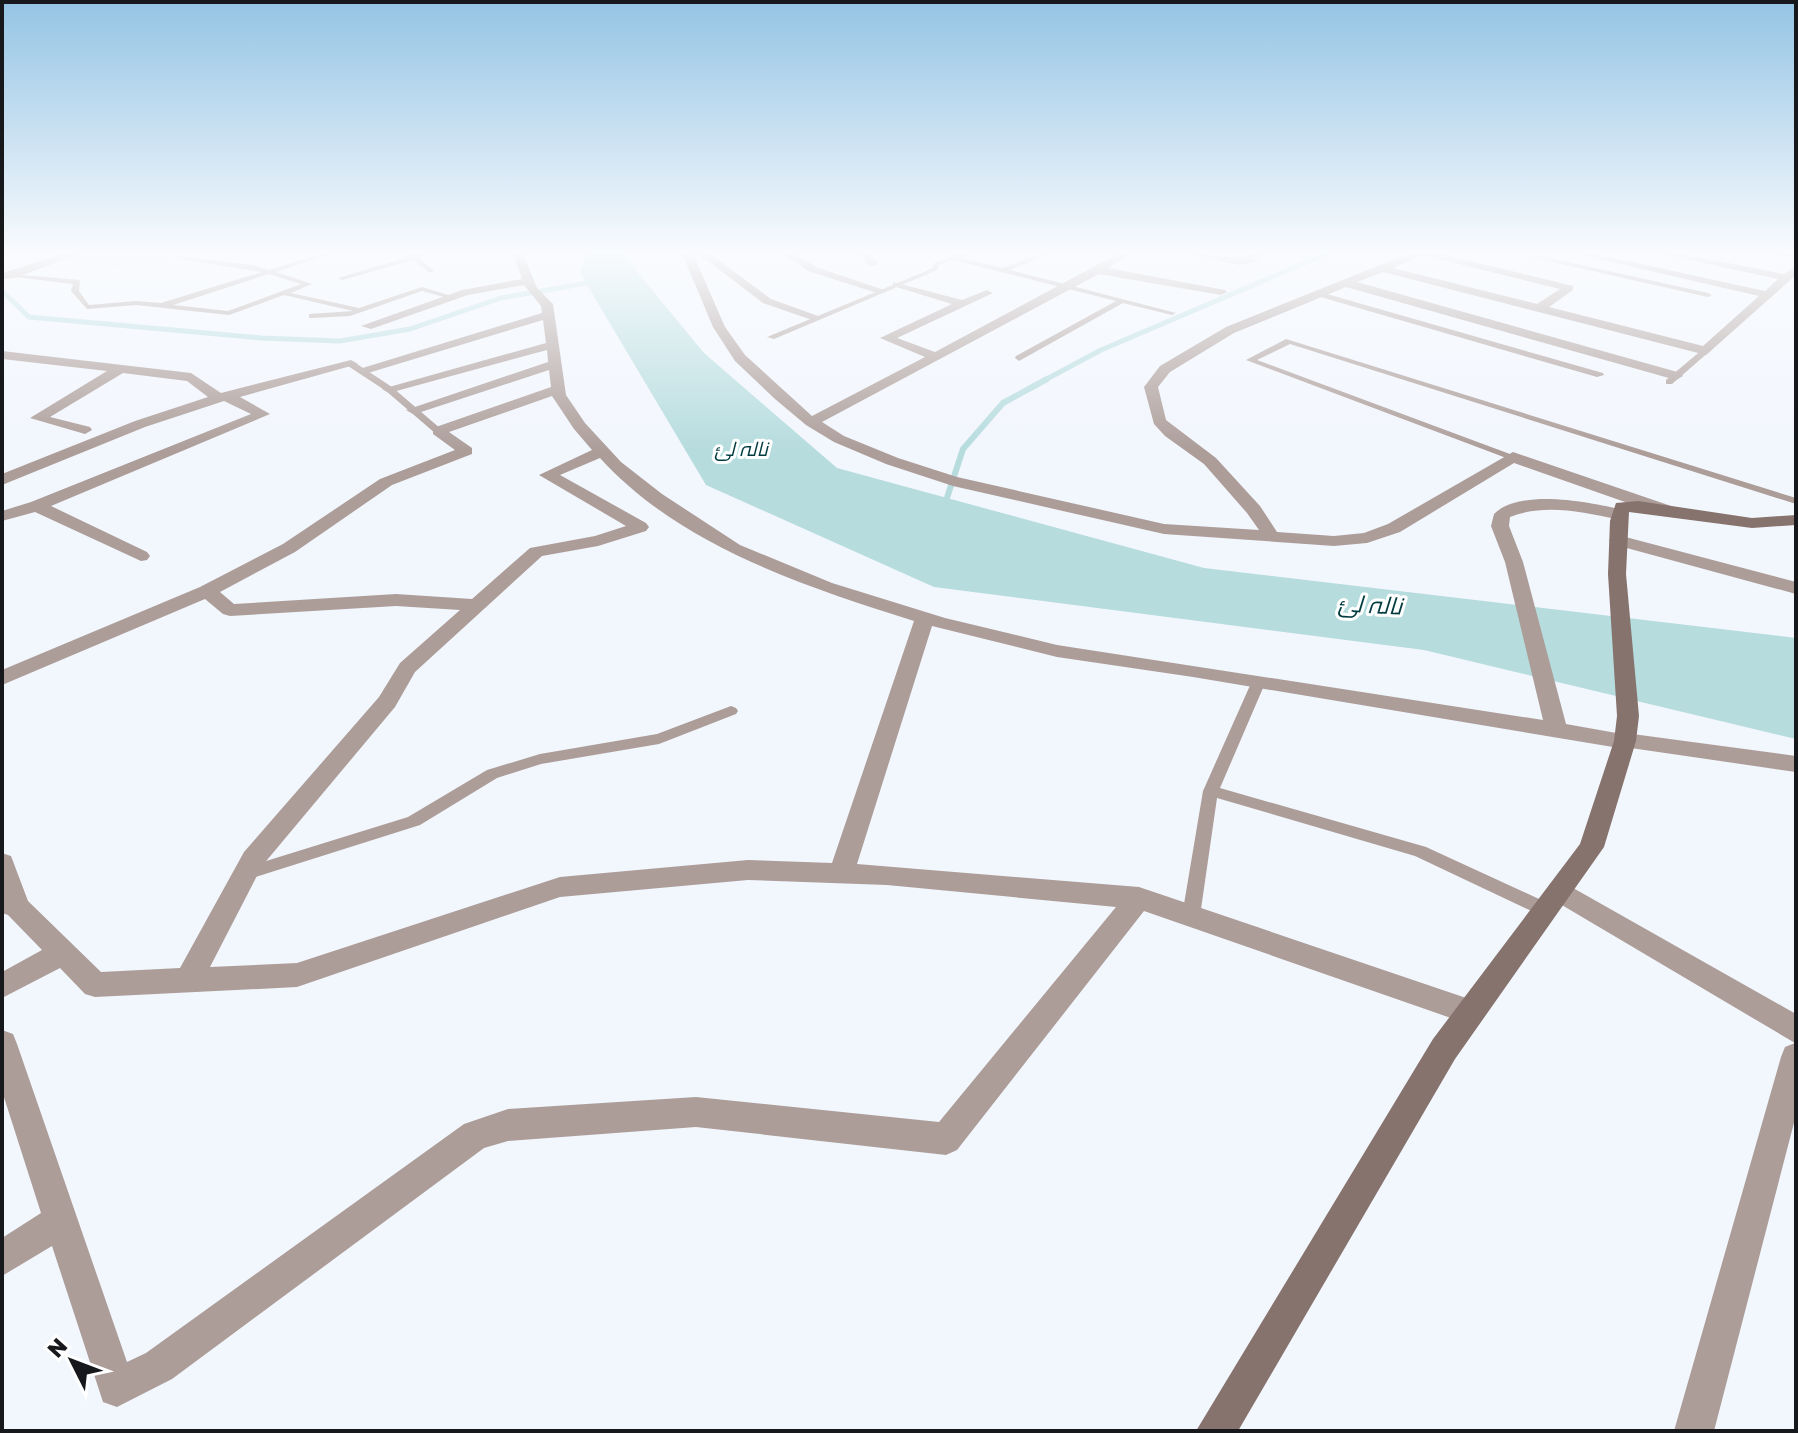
<svg xmlns="http://www.w3.org/2000/svg" width="1798" height="1433" font-family="'Golos Text',Cairo,sans-serif">
  <style>
    .built { fill: #e5ecfa }
    .water { fill: #b6dcde }
    .lines { fill: none; stroke-linecap: round; stroke-linejoin: round }
    .stream-far1 { stroke: #b6dcde; stroke-width: 5 }
    .stream { stroke: #b6dcde; stroke-width: 6 }
    .service { fill: #ac9d99; fill-rule: evenodd }
    .minor { fill: #ac9d99; fill-rule: evenodd }
    .tertiary { fill: #ac9d99; fill-rule: evenodd }
    .secondary { fill: #87736d; fill-rule: evenodd }
    .labels { text-anchor: middle; stroke-width: 6; stroke-linejoin: round; paint-order: stroke }
    .far-water-label { font-size: 20px; font-style: italic; fill: #003b3f; stroke: #fff }
    .water-label { font-size: 24px; font-style: italic; fill: #003b3f; stroke: #fff }
  </style>
  <rect width="100%" height="100%" fill="#f2f6fd"/>
  <polygon class="built" points="82,251 200,251 160,263 153,262 123,269 51,260"/>
  <polygon class="water" points="588,251 620,251 704,353 837,468 1204,568 1796,638 1796,739 1424,650 934,587 706,485 580,273"/>
  <g class="lines">
    <g class="stream-far1">
      <polyline points="2,291 29,317 261,338 340,341 410,329 501,298 599,281"/>
      <polyline points="1043,381 1101,350 1333,251"/>
    </g>
    <polyline class="stream" points="943,510 963,449 1003,403 1047,379"/>
    <g class="service">
      <path d="M 330,251 L 339,251 L 276,272 L 312,284 L 291,293 L 359,308 L 422,287 L 455,297 L 451,299 L 422,291 L 350,316 L 312,318 L 309,318 L 309,314 L 353,311 L 284,295 L 229,315 L 136,305 L 87,309 L 71,291 L 73,284 L 7,276 L 11,274 L 80,280 L 79,291 L 89,305 L 136,301 L 161,303 L 262,272 L 179,259 L 177,256 L 253,265 L 269,270 ZM 269,274 L 301,284 L 228,311 L 173,305 Z"/>
      <polygon points="429,251 439,251 419,258 433,270 433,272 429,272 413,260 342,280 338,278 409,257 410,255"/>
      <polygon points="1047,251 1055,251 1010,270 1176,313 1172,315 1123,303 1019,361 1015,358 1016,356 1116,301 953,260 939,265 937,270 928,274 774,339 767,337 924,272 932,268 934,263 953,256 1003,268"/>
      <polygon points="1532,254 1708,293 1712,295 1708,297 1530,257"/>
      <polygon points="1320,292 1603,373 1604,375 1597,377 1317,296 1317,292"/>
      <polygon points="1286,339 1796,498 1796,504 1290,344 1257,360 1518,457 1509,459 1246,360"/>
      <polygon points="1703,349 1710,351 1672,384 1666,384 1666,380"/>
      <polygon points="348,362 354,362 392,387 441,429 441,433 435,433 386,391 348,366"/>
      <polygon points="1259,677 1266,681 1220,788 1426,847 1552,905 1555,910 1552,915 1546,917 1540,915 1415,856 1217,798 1200,916 1197,921 1191,923 1185,921 1182,916 1203,791 1252,681"/>
      <polygon points="731,706 736,708 738,711 736,714 659,744 541,764 497,778 420,825 246,880 240,879 238,874 240,869 408,817 487,770 540,754 657,734"/>
    </g>
    <g class="minor">
      <polygon points="72,251 87,251 15,278 2,279 2,273"/>
      <path d="M 512,251 L 522,251 L 537,288 L 553,304 L 566,395 L 585,423 L 621,462 L 662,494 L 740,545 L 832,583 L 945,618 L 1057,645 L 1543,720 L 1505,562 L 1491,526 L 1494,514 C 1520,488 1590,502 1623,510 L 1625,514 L 1617,519 C 1581,512 1545,503 1510,517 L 1509,526 L 1523,562 L 1566,724 L 1633,736 L 1636,741 L 1633,746 L 1625,749 L 1193,677 L 1057,657 L 932,626 L 857,864 L 1139,887 L 1481,1003 L 1486,1012 L 1481,1021 L 1471,1025 L 1144,911 L 957,1150 L 946,1155 L 696,1127 L 508,1141 L 484,1148 L 172,1379 L 117,1407 L 103,1402 L 52,1246 L 2,1276 L 2,1238 L 41,1213 L 2,1091 L 2,1030 L 13,1034 L 17,1044 L 127,1362 L 146,1353 L 464,1124 L 508,1109 L 696,1097 L 939,1122 L 1116,907 L 887,885 L 748,880 L 560,897 L 297,987 L 95,997 L 85,994 L 60,968 L 2,998 L 2,972 L 42,950 L 8,915 L 2,913 L 2,853 L 11,856 L 28,901 L 101,972 L 180,968 L 244,852 L 379,697 L 400,663 L 460,610 L 396,606 L 230,616 L 223,614 L 205,599 L 2,685 L 2,670 L 200,587 L 283,544 L 380,479 L 455,450 L 433,434 L 433,428 L 551,387 L 549,370 L 418,413 L 413,414 L 406,410 L 548,362 L 547,350 L 389,393 L 382,389 L 546,343 L 543,320 L 368,373 L 356,370 L 542,313 L 541,306 L 524,285 L 468,295 L 371,329 L 361,326 L 462,290 L 522,279 ZM 552,396 L 574,429 L 592,450 L 539,475 L 626,526 L 595,536 L 530,548 L 472,599 L 396,594 L 234,604 L 220,592 L 295,552 L 392,485 L 472,454 L 472,448 L 449,432 ZM 600,458 C 680,546 804,586 914,621 L 832,863 L 748,860 L 560,877 L 297,963 L 210,967 L 262,866 L 395,707 L 415,672 L 542,556 L 598,546 L 646,531 L 649,527 L 646,523 L 560,475 Z"/>
      <path d="M 676,251 L 688,251 L 694,256 L 725,327 L 745,355 L 812,416 L 925,357 L 880,338 L 952,304 L 893,286 L 893,282 L 962,300 L 987,290 L 993,293 L 897,338 L 935,352 L 1123,251 L 1135,251 L 1108,268 L 1225,290 L 1227,292 L 1221,295 L 1099,274 L 822,422 L 844,436 L 898,458 L 957,477 L 1164,524 L 1259,530 L 1247,513 L 1204,464 L 1165,436 L 1154,424 L 1144,387 L 1160,366 L 1226,327 L 1415,251 L 1429,251 L 1573,286 L 1573,290 L 1549,307 L 1703,346 L 1759,296 L 1564,251 L 1582,251 L 1765,291 L 1778,279 L 1648,251 L 1668,251 L 1784,274 L 1796,266 L 1796,275 L 1706,355 L 1383,272 L 1357,282 L 1681,373 L 1683,376 L 1676,380 L 1346,287 L 1234,333 L 1170,372 L 1158,387 L 1166,420 L 1216,458 L 1260,506 L 1277,532 L 1334,536 L 1364,533 L 1388,524 L 1513,452 L 1674,507 L 1676,511 L 1668,516 L 1662,515 L 1514,463 L 1400,532 L 1367,543 L 1334,546 L 1164,534 L 953,486 L 886,464 L 834,442 L 806,425 L 775,399 L 735,361 L 713,327 L 684,258 ZM 1422,255 L 1560,289 L 1537,304 L 1393,268 Z"/>
      <polygon points="695,251 706,251 771,299 821,317 815,321 763,303"/>
      <polygon points="779,251 791,251 816,267 887,291 877,293 808,271"/>
      <polygon points="856,251 867,251 879,264 870,266"/>
      <polygon points="963,251 977,251 953,261 948,258"/>
      <path d="M 1175,251 C 1197,251 1240,265 1254,251 L 1265,251 L 1255,262 L 1239,265 Z"/>
      <polygon points="1768,251 1796,252 1796,258 1769,253"/>
      <polygon points="2,351 191,373 221,393 351,360 358,364 240,397 270,414 51,506 147,552 150,556 147,560 141,561 35,512 2,521 2,511 31,502 251,414 224,401 145,427 2,485 2,474 135,421 208,397 187,381 123,373 50,417 90,427 92,430 85,434 30,418 107,371 2,359"/>
      <polygon points="1618,535 1796,582 1796,594 1612,544 1609,540 1612,536"/>
      <polygon points="1559,880 1796,1014 1796,1115 1714,1431 1674,1431 1781,1057 1785,1047 1795,1043 1550,898 1546,891 1550,884"/>
    </g>
    <polygon class="tertiary" points="1625,733 1796,756 1796,772 1617,746 1614,741 1617,736"/>
    <polygon class="secondary" points="1638,501 1752,518 1796,515 1796,525 1752,528 1629,512 1626,574 1639,716 1636,741 1604,847 1455,1059 1238,1431 1196,1431 1433,1039 1580,844 1614,741 1617,716 1608,574 1610,521 1616,503"/>
  </g>
  <linearGradient id="sky" x2="0" y2="1"><stop stop-color="#94c4e4"/><stop offset="0.56" stop-color="#f9fbfe"/><stop offset="1" stop-color="#f9fbfe" stop-opacity="0"/></linearGradient>
  <rect width="1798" height="451" fill="url(#sky)"/>
  <g class="labels">
    <g class="far-water-label">
      <text x="741" y="456">نالہ لئ</text>
    </g>
    <g class="water-label">
      <text transform="translate(1370 605) rotate(3)" y="8">نالہ لئ</text>
    </g>
  </g>
  <rect width="1798" height="1433" fill="none" stroke="#17181b" stroke-width="8"/>
  <g transform="translate(72 1361) rotate(312)" stroke="#ffffff" stroke-width="6" paint-order="stroke">
  <path d="M0-6L14 30L0 20L-14 30Z" fill="#17181b"/>
  <text y="-12" font-size="22" font-weight="bold" text-anchor="middle" fill="#17181b">N</text>
  </g>
</svg>
